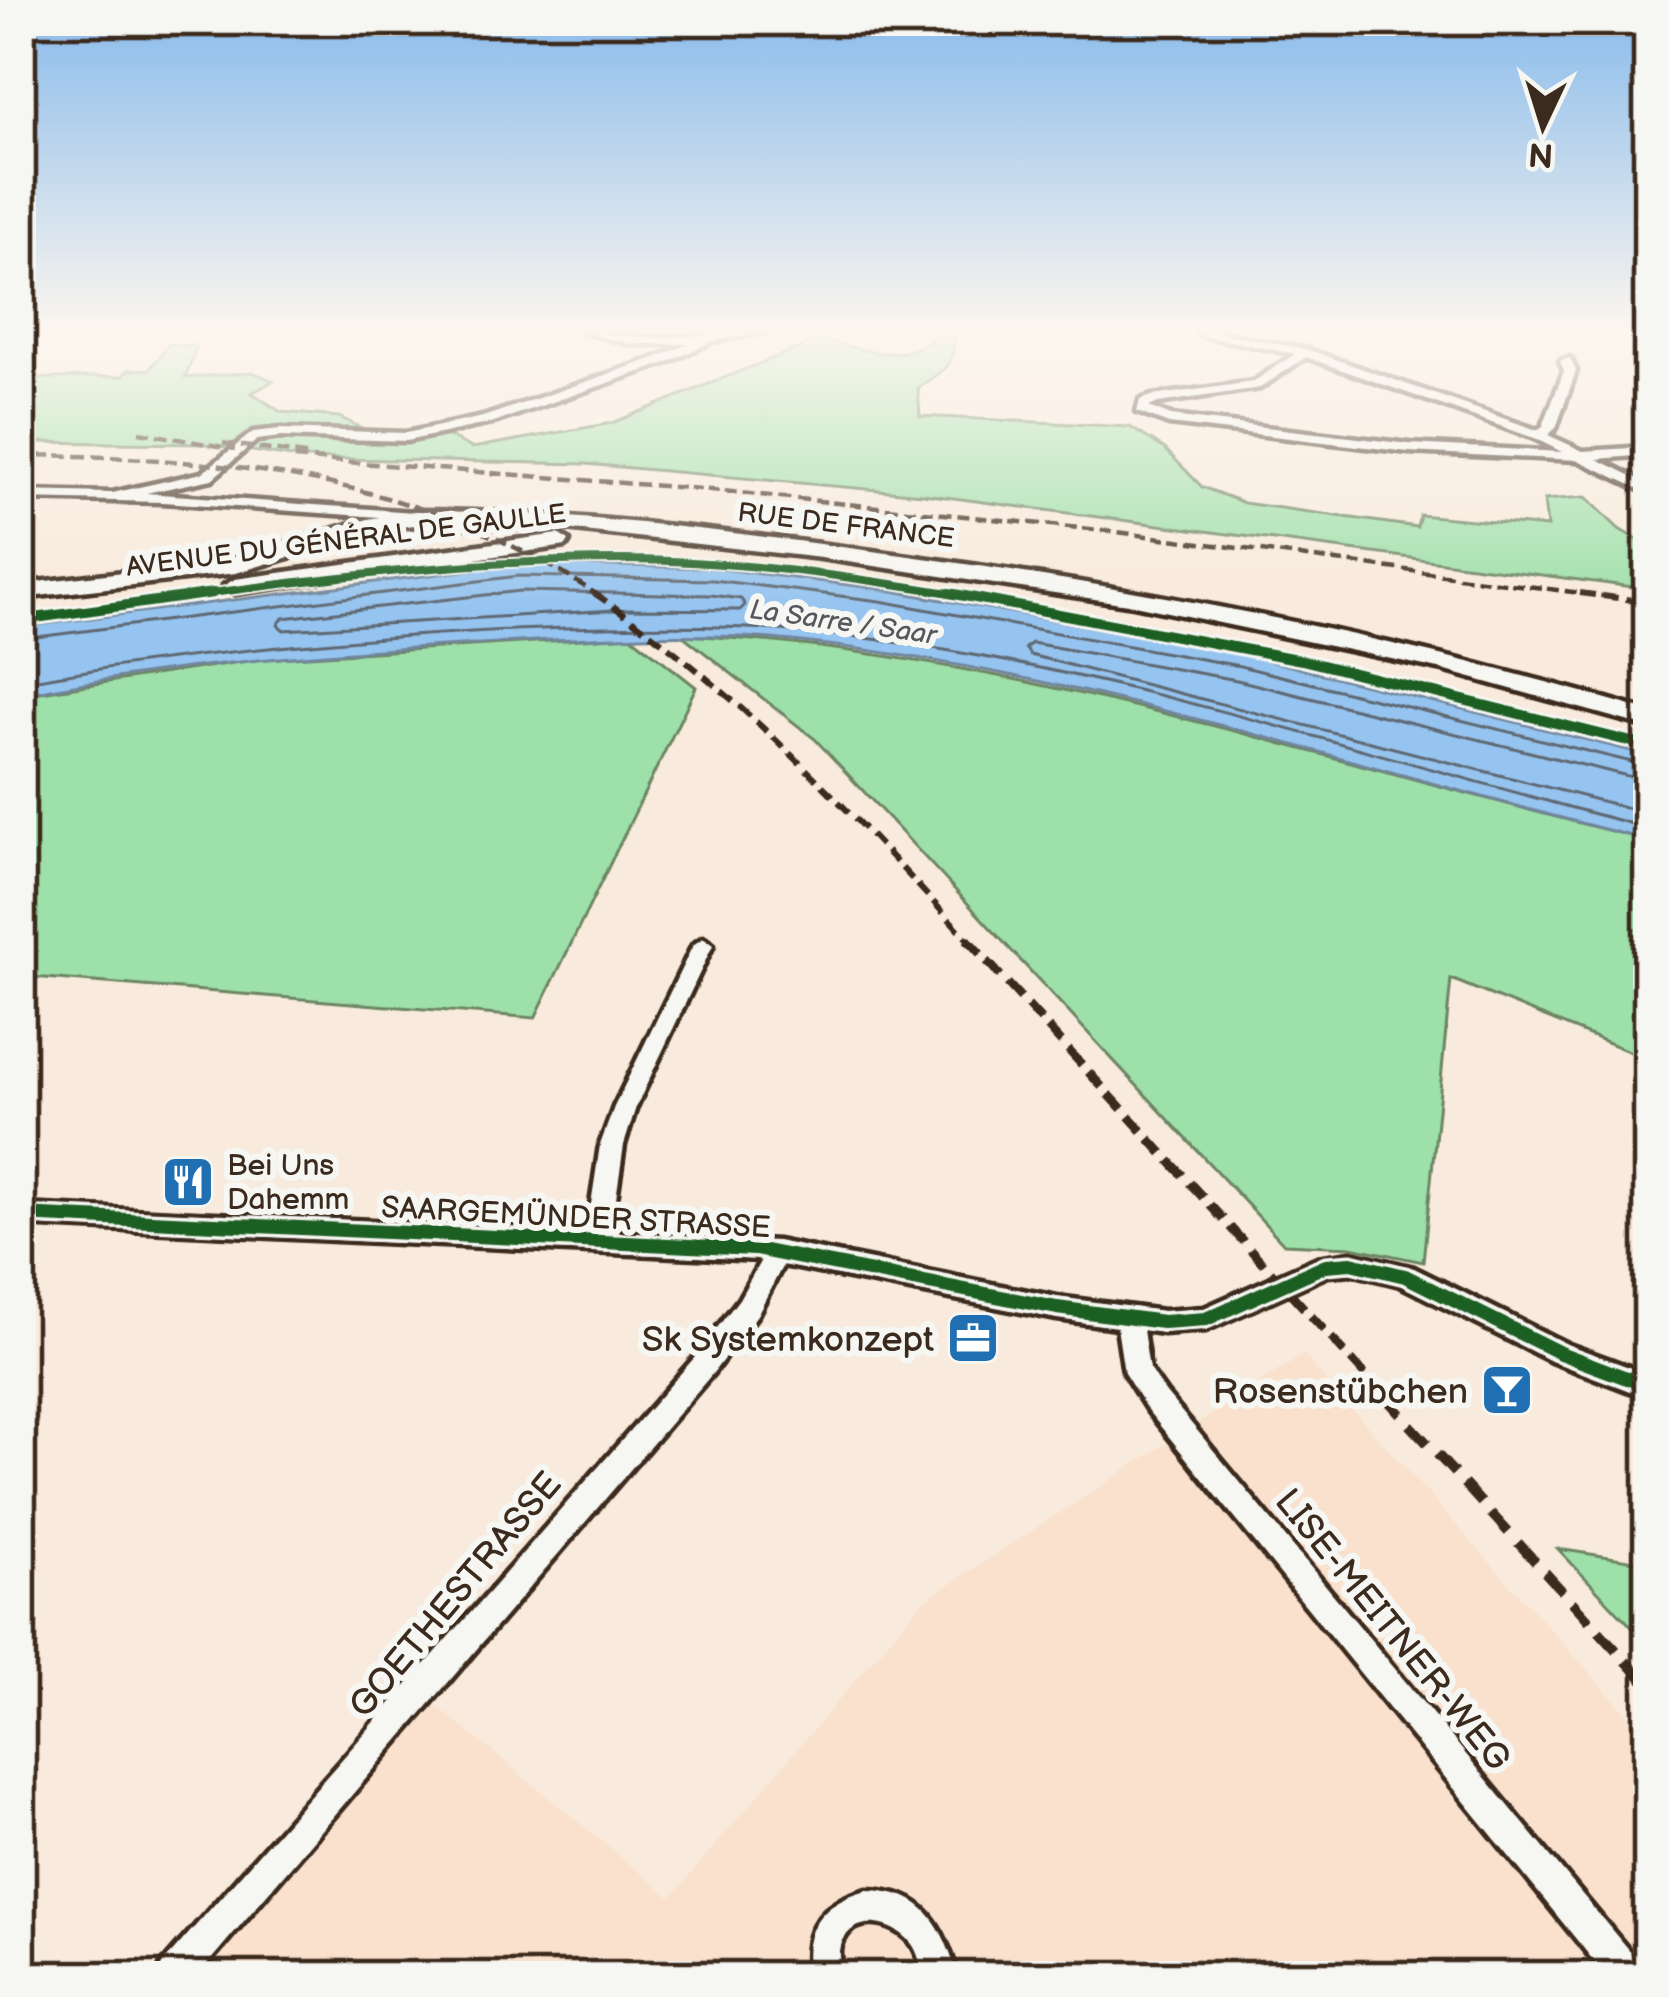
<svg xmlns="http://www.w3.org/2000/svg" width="1669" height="1997" font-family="'Balsamiq Sans',sans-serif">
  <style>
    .built { fill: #f9e1cd }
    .green { fill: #9ee0aa; stroke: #6c8564; stroke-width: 3 }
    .water { fill: #95c4f0; stroke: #71869c; stroke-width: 3 }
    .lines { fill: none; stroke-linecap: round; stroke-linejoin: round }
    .shore { stroke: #5f6872; stroke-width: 3 }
    .minor-casing { stroke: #3b2a1e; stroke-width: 9 }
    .primary-casing { stroke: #3b2a1e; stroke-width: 9 }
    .minor { fill: #f6f6f2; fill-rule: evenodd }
    .primary { fill: #f6f6f2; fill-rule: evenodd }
    .rail-far3 { stroke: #3b2a1e; stroke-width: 4.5; stroke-dasharray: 12 6; stroke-linecap: butt }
    .rail-far2 { stroke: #3b2a1e; stroke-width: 6; stroke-dasharray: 15 8; stroke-linecap: butt }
    .rail-far1 { stroke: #3b2a1e; stroke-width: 9; stroke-dasharray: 20 10; stroke-linecap: butt }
    .rail { stroke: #3b2a1e; stroke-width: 10; stroke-dasharray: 26 14; stroke-linecap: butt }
    .cycleway-far2-casing { stroke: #f6f6f2; stroke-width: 12 }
    .cycleway-far1-casing { stroke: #f6f6f2; stroke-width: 16 }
    .cycleway-casing { stroke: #f6f6f2; stroke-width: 21 }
    .cycleway-far2 { stroke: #1b5e20; stroke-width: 8 }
    .cycleway-far1 { stroke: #1b5e20; stroke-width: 10 }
    .cycleway { stroke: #1b5e20; stroke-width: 14 }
    .labels { text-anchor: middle; stroke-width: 12; stroke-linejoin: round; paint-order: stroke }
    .far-street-label { font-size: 27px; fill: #3b2a1e; stroke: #f6f6f2 }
    .far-water-label { font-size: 27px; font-style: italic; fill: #56585d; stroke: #f6f6f2 }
    .poi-label { font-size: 30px; fill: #3b2a1e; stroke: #f6f6f2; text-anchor: start }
    .street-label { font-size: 30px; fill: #3b2a1e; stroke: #f6f6f2 }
    .near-poi-label { font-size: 36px; fill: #3b2a1e; stroke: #f6f6f2; text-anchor: end }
    .near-street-label { font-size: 36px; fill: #3b2a1e; stroke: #f6f6f2 }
  </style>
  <rect width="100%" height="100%" fill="#f8eadc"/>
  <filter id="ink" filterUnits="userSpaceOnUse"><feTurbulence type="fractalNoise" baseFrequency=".00833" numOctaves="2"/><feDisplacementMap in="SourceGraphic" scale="24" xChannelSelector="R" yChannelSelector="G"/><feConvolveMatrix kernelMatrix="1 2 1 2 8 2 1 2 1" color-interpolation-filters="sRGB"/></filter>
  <g filter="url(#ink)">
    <polygon class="built" points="1303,1355 1648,1738 1648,1976 174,1976 422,1694 671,1898 921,1603"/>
    <g class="green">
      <path d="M 796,332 C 832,338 875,362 912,350 C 930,345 937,332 956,332 C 949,370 954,363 918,388 L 920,416 L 1130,427 L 1165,449 L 1202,487 L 1244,503 L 1417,527 L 1420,515 L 1547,527 L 1544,500 L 1586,497 L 1619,529 L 1648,546 L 1648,589 L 923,494 L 586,464 L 298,458 L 206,444 L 21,442 L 21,379 L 123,376 L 128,370 L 150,369 L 169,344 L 197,346 L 185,378 L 253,372 L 273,381 L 252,393 L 281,412 L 339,417 L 394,444 L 446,435 L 472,448 L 612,423 L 811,343 Z"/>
      <path d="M 682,635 C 1013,651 1328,763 1648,840 L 1648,1059 L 1451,979 L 1423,1262 L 1351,1247 L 1284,1244 L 815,739 Z"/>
      <polygon points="631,636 696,687 535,1018 21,976 21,695 260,659"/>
      <polygon points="1558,1549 1648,1563 1648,1644"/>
    </g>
    <path class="water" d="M 518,564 L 714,568 L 881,589 L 1242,654 L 1648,755 L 1648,840 C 1359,770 1070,666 772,639 C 681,631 590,638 499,643 C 339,651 178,663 21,695 L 21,627 Z"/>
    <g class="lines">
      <g class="shore">
        <polygon points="520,591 711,595 741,599 745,605 740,610 630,609 284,630 278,625 283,618"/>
        <polyline points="21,639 518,576 713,580 880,601 1240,666 1648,766"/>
        <path d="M 21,682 C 170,655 321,641 472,632 C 610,625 743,621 880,640 C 1141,676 1394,763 1648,828"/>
        <polyline points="1648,781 1237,680 1032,643 1025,648 1030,655 1648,813"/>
      </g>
      <g class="minor-casing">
        <g id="minor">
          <polygon points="584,332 652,338 765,332 713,341 666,363 491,423 406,441 280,437 257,440 212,479 146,493 428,513 428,519 423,520 163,502 21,499 21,491 112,493 202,473 253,432 280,429 406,433 483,417 658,357 689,344 631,344"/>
          <path d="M 1196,332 L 1216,332 L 1309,350 L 1537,430 L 1543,426 L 1564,371 L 1560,361 L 1570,358 L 1576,371 L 1556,428 L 1548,435 L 1583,451 L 1648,447 L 1648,455 L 1597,459 L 1648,484 L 1648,493 L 1578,460 L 1409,452 L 1169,424 L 1137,412 L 1140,400 L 1152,396 L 1253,382 L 1295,354 L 1201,335 ZM 1306,357 L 1534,438 L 1562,452 L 1409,444 L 1171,416 L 1149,407 L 1158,403 L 1260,388 Z"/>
          <polygon points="703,938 713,945 636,1107 624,1145 611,1232 777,1241 1057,1297 1163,1311 1204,1308 1317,1258 1351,1253 1414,1268 1569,1345 1648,1374 1648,1398 1551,1361 1400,1285 1351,1273 1328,1275 1206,1330 1163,1333 1143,1330 1149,1369 1166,1393 1640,1964 1645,1976 1606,1976 1148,1411 1124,1373 1117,1327 1057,1319 783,1265 757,1315 713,1373 197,1976 157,1976 162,1964 695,1357 739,1299 761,1260 21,1225 21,1205 587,1231 600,1145 614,1107 693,945"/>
          <path d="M 867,1890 C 927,1891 942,1926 958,1976 L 924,1976 C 921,1967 919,1956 914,1947 C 899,1922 852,1911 841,1946 C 838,1955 842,1967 843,1976 L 809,1976 C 801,1928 821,1902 867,1890 Z"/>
        </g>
      </g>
      <g class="primary-casing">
        <g id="primary">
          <path d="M 414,511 C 563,511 710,529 857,549 C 1125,584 1389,634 1648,711 L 1648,727 L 1439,669 L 1134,605 L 821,558 L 566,529 L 414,525 L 379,530 L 236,573 L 21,598 L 21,584 L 234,559 L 368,519 Z"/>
          <polygon points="558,534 569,541 566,546 235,593 223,586 235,579"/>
        </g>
      </g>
      <use href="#minor" class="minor"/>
      <use href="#primary" class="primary"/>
      <g class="rail-far3">
        <polyline points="139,432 235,449"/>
        <polyline points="223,443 312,456"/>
        <path d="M 21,455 C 228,457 421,477 599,596"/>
        <polyline points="294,458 702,489 1109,531 1603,596"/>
      </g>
      <g class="rail-far2">
        <path d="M 594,593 C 739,690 853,814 970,942"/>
        <polyline points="1580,593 1648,602"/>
      </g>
      <polyline class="rail-far1" points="967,939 1386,1398"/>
      <polyline class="rail" points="1383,1395 1648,1685"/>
      <g class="cycleway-far2-casing">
        <path id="cycleway-far2" d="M 191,596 C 334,576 477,560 621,560 C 737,560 853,577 968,596"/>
      </g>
      <g class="cycleway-far1-casing">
        <g id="cycleway-far1">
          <polyline points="949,593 1302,660 1648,746"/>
          <polyline points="21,620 213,593"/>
        </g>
      </g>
      <g class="cycleway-casing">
        <polyline id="cycleway" points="21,1215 755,1249 1057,1308 1163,1322 1206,1319 1326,1265 1351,1263 1405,1276 1560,1353 1648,1386"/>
      </g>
      <use href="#cycleway-far2" class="cycleway-far2"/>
      <use href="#cycleway-far1" class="cycleway-far1"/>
      <use href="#cycleway" class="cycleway"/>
    </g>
  </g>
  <linearGradient id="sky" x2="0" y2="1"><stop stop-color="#87baeb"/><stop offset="0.54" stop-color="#fcf6ef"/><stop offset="1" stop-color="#fcf6ef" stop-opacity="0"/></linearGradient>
  <rect width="1669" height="611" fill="url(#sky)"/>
  <defs>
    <g id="restaurant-square" transform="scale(2.7)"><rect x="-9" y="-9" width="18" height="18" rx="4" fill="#1f6fb2" stroke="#f6f6f2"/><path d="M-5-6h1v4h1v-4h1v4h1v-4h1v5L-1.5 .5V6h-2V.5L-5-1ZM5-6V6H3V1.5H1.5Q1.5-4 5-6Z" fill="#fff"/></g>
    <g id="office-square" transform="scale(2.7)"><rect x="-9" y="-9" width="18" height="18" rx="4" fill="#1f6fb2" stroke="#f6f6f2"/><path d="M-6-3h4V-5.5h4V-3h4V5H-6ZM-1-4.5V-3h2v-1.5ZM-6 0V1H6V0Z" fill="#fff"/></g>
    <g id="bar-square" transform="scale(2.7)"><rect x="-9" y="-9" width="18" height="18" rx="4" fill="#1f6fb2" stroke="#f6f6f2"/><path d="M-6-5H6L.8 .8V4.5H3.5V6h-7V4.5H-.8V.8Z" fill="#fff"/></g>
  </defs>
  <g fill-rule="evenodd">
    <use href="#restaurant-square" x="188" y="1182"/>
    <use href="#office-square" x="973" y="1338"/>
    <use href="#bar-square" x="1507" y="1390"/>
  </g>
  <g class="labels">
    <g class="far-street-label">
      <text transform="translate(846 525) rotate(7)" y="9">RUE DE FRANCE</text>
      <text transform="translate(346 540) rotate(-7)" y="9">AVENUE DU GÉNÉRAL DE GAULLE</text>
    </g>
    <g class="far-water-label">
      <text transform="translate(843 622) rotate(8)" y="9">La Sarre / Saar</text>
    </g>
    <g class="poi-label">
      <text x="227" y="1175">Bei Uns<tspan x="227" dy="34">Dahemm</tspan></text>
    </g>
    <g class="street-label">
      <text transform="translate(576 1217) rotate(3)" y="10">SAARGEMÜNDER STRASSE</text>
    </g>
    <g class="near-poi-label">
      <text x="934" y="1351">Sk Systemkonzept</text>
      <text x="1468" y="1403">Rosenstübchen</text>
    </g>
    <g class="near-street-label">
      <text transform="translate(454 1594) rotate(-50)" y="13">GOETHESTRASSE</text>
      <text transform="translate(1394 1629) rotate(51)" y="13">LISE-MEITNER-WEG</text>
    </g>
  </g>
  <rect width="1669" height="1997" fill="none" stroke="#f6f6f2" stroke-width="72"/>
  <rect x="36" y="36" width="1597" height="1925" fill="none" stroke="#3b2a1e" stroke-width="4.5" filter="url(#ink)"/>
  <g transform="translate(1543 126) rotate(184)" stroke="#f6f6f2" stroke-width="9" paint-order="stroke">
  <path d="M0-9L21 45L0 30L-21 45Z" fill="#3b2a1e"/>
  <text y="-18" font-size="33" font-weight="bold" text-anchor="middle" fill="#3b2a1e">N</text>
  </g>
</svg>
